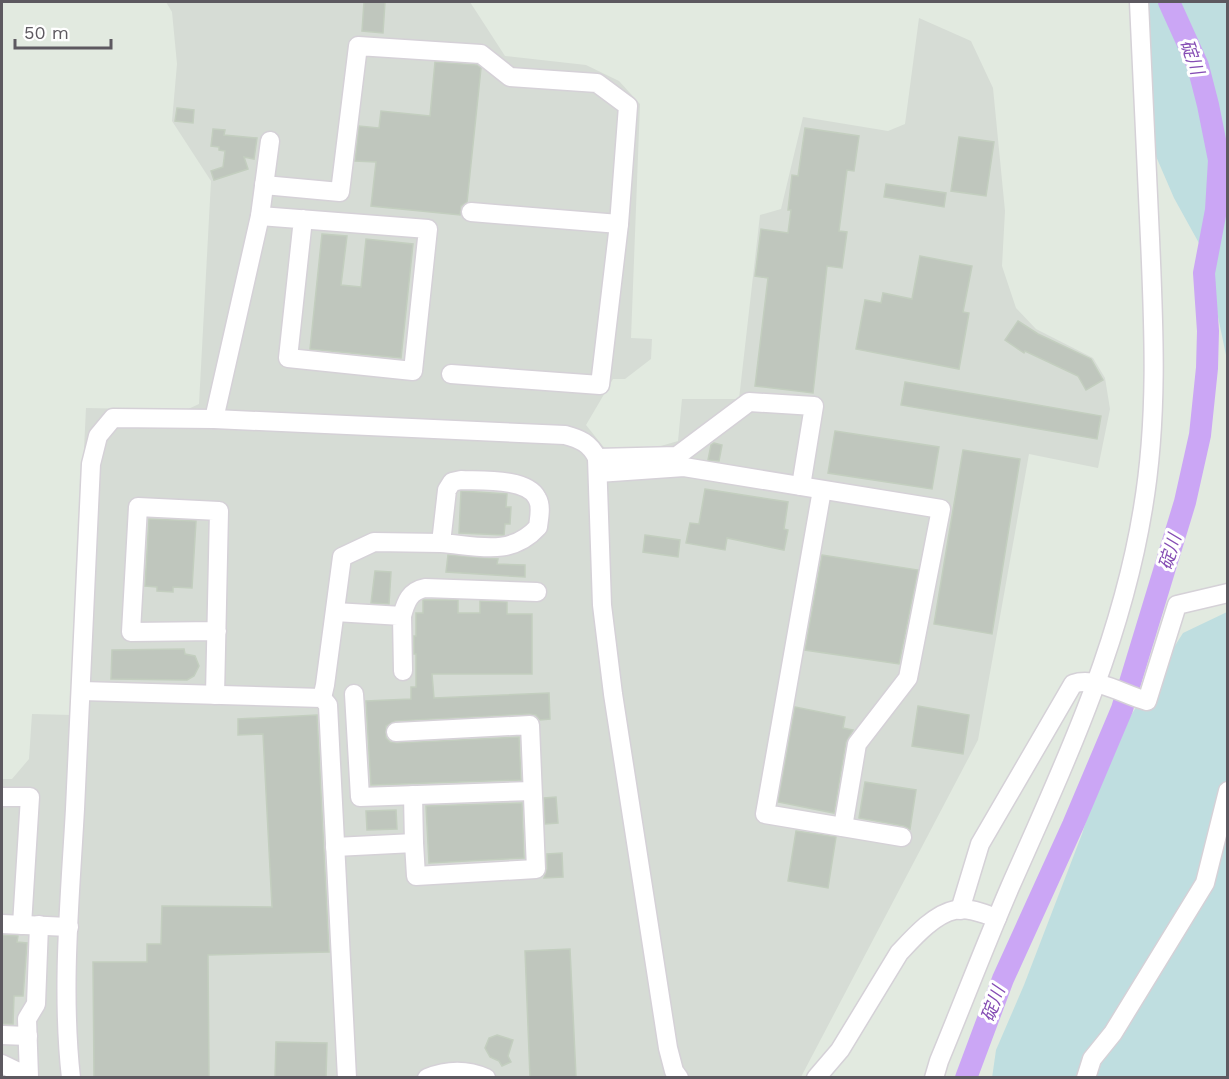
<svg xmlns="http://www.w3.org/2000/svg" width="1229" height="1079" font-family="'Work Sans','Noto Sans JP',sans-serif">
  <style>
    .industrial { fill: #d6dcd5 }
    .green { fill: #bfdee0 }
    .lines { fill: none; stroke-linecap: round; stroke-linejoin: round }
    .river { stroke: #cba6f5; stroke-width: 22 }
    .building { fill: #bfc6bd; stroke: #c3cebf; stroke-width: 1.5 }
    .minor-casing { stroke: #d5d1d7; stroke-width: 21 }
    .minor { stroke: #fff; stroke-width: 18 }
    .labels { text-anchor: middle; stroke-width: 6; stroke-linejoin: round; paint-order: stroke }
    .water-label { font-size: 18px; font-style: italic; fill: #854db4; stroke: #fff }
  </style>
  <rect width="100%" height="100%" fill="#e2eae0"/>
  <polygon class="industrial" points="166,2 470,2 505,56 586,65 619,81 640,104 631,338 652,339 651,359 625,379 613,379 586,425 606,450 647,450 678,441 682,399 739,399 760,215 781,209 803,117 888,131 905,124 919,18 971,41 993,88 1005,211 1002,266 1016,308 1036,329 1093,358 1105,378 1110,409 1098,468 1029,454 978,740 801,1077 2,1078 2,779 12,779 29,759 32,714 71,715 86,408 186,410 199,404 211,181 172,121 177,64 172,12"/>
  <g class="green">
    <polygon points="1133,2 1227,2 1227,360 1205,254 1174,198 1152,147"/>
    <polygon points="1227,612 1227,1077 992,1078 996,1050 1024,985 1082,834 1109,750 1183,633"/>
  </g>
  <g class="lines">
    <polyline class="river" points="966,1078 1003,979 1073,825 1122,709 1185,502 1200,435 1207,368 1208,331 1204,273 1216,210 1219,160 1208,105 1198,66 1169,2"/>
  </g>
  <g class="building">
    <polygon points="364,2 385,2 383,33 362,31"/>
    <polygon points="435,62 477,65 481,68 467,202 461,206 460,215 371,206 376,162 355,161 359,126 379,128 381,111 430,116"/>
    <polygon points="177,108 194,110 193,123 175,121"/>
    <polygon points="805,128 859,136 854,171 847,170 839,231 847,232 842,268 827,266 813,393 755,386 768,278 755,276 761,229 788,233 791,210 788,210 792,175 798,176"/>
    <polygon points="213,129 225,130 224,135 257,138 254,159 244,157 248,169 214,180 211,171 223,167 225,151 219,150 219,147 211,146"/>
    <polygon points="959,137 994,142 986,196 951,191"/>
    <polygon points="886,184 946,193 944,207 884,197"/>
    <polygon points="322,234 347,236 341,285 361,287 366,239 413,244 401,358 310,349"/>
    <polygon points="920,256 972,266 963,312 969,313 959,369 856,349 865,300 881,303 883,293 912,299"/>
    <polygon points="1018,321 1038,334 1091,359 1103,380 1086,390 1078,376 1025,351 1024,353 1005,340"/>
    <polygon points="905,382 1101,416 1097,439 901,405"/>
    <polygon points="835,431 939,447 932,489 828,473"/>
    <polygon points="714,443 722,445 719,461 708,460 711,445"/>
    <polygon points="963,450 1020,459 992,634 934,624"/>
    <polygon points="705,489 788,502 784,529 788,530 784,550 727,538 725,550 686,543 690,523 699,524"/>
    <polygon points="461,491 507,494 506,507 511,507 510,524 505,524 504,535 459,533"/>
    <polygon points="149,519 196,521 192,588 173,587 173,592 157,591 157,587 145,586"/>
    <polygon points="645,535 680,540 678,557 643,552"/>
    <polygon points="448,555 498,559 497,564 525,565 525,577 446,572"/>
    <polygon points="822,555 918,570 899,664 805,650"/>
    <polygon points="375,571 391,572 389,604 371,603"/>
    <polygon points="423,600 458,600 458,613 480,613 480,601 507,602 507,614 532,614 532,674 432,674 434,698 549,693 550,719 540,720 536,715 529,714 395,721 386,726 386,738 390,742 397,743 519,737 521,780 371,785 366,701 411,699 411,687 416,687 416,654 414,654 414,636 416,636 416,613 423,613"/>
    <polygon points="184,649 185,654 195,656 199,666 194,676 187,680 111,679 112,650"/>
    <polygon points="918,706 969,715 963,754 912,746"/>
    <polygon points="795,707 845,717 843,728 853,730 846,742 834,813 778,802"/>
    <polygon points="317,715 329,952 208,955 209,1077 94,1077 93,962 147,962 147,944 161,944 162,906 272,907 263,734 238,735 238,719"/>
    <polygon points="865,782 916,790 910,829 904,826 859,818"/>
    <polygon points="556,797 558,823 545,824 544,798"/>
    <polygon points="522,803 524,858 429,863 426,806"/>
    <polygon points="396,810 397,829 367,830 366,811"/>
    <polygon points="796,831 836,837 828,888 788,881"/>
    <polygon points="562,853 563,877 544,878 547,869 547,854"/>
    <polygon points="2,935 18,936 17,942 27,943 23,996 14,996 13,1024 2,1024"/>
    <polygon points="570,949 576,1077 530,1077 525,951"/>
    <polygon points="497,1035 513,1040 508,1056 511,1062 502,1066 499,1061 490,1057 485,1048 489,1038"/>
    <polygon points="276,1042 327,1043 326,1077 275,1077"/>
  </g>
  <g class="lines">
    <g class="minor-casing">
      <g id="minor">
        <polyline points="264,185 340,192 358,46 481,54 510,77 597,83 628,106 619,224 600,385 451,374"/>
        <polyline points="471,212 619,224"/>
        <polyline points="260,216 428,229 413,371 288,358 303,219"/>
        <polyline points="214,419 260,216 270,141"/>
        <polyline points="597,458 677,456 749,402 814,406 801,486"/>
        <polyline points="598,473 684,467 941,509 908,678 857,744 843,827"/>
        <polyline points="822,490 765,814 902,837"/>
        <polyline points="335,612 402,616 403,671"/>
        <path d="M 402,616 C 406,601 410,591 425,588 L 537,592"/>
        <polyline points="82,691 322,698 328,705 347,1078"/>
        <polyline points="354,694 360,797 532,791"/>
        <polyline points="215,695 219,511 138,507 131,632 217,631"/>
        <path d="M 322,698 L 325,685 L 342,557 L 374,542 L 441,543 L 447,490 L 452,482 L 461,480 C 481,481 527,478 537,498 C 542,506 539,518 538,527 C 511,557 478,546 441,543"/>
        <polyline points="413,795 414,843"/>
        <polyline points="2,797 30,797 22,925"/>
        <polyline points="335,847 414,843 416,876 536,869 530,725 396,732"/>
        <path d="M 960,910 L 980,844 L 1073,684 C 1096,676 1124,695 1147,701 L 1177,605 L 1228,593"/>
        <polyline points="2,924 69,927"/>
        <polyline points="2,1035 28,1036"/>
        <polyline points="2,1064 29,1077 27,1019 36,1004 39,925"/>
        <path d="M 71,1078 C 61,989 70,898 75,809 C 81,694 86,579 91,464 L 98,436 L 113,418 L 214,419 L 565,435 C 580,439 590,443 597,458 L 602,605 L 613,694 L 668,1048 L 674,1071 L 679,1078"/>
        <path d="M 427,1078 C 447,1070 466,1069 486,1078"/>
        <path d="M 816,1078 L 840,1050 L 899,953 C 913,938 934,914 955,910 C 969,907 984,914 997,918"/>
        <path d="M 934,1078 L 939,1061 C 963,1003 985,945 1010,887 C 1065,763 1121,644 1143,508 C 1158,419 1154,329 1150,239 C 1146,160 1143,81 1139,2"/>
        <polyline points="1086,1078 1092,1059 1113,1033 1205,883 1228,791"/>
      </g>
    </g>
    <use href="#minor" class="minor"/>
  </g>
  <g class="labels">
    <g class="water-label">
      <text transform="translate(1192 57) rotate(70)" y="6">碇川</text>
      <text transform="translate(1170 552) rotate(-73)" y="6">碇川</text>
      <text transform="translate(993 1004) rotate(-70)" y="6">碇川</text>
    </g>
  </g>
  <rect width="1229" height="1079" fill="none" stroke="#5d5960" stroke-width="6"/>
  <path d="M15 39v9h96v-9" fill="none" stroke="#5d5960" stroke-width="3"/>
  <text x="24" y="39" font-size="18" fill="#5d5960" stroke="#ffffff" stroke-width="4.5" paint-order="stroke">50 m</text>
</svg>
